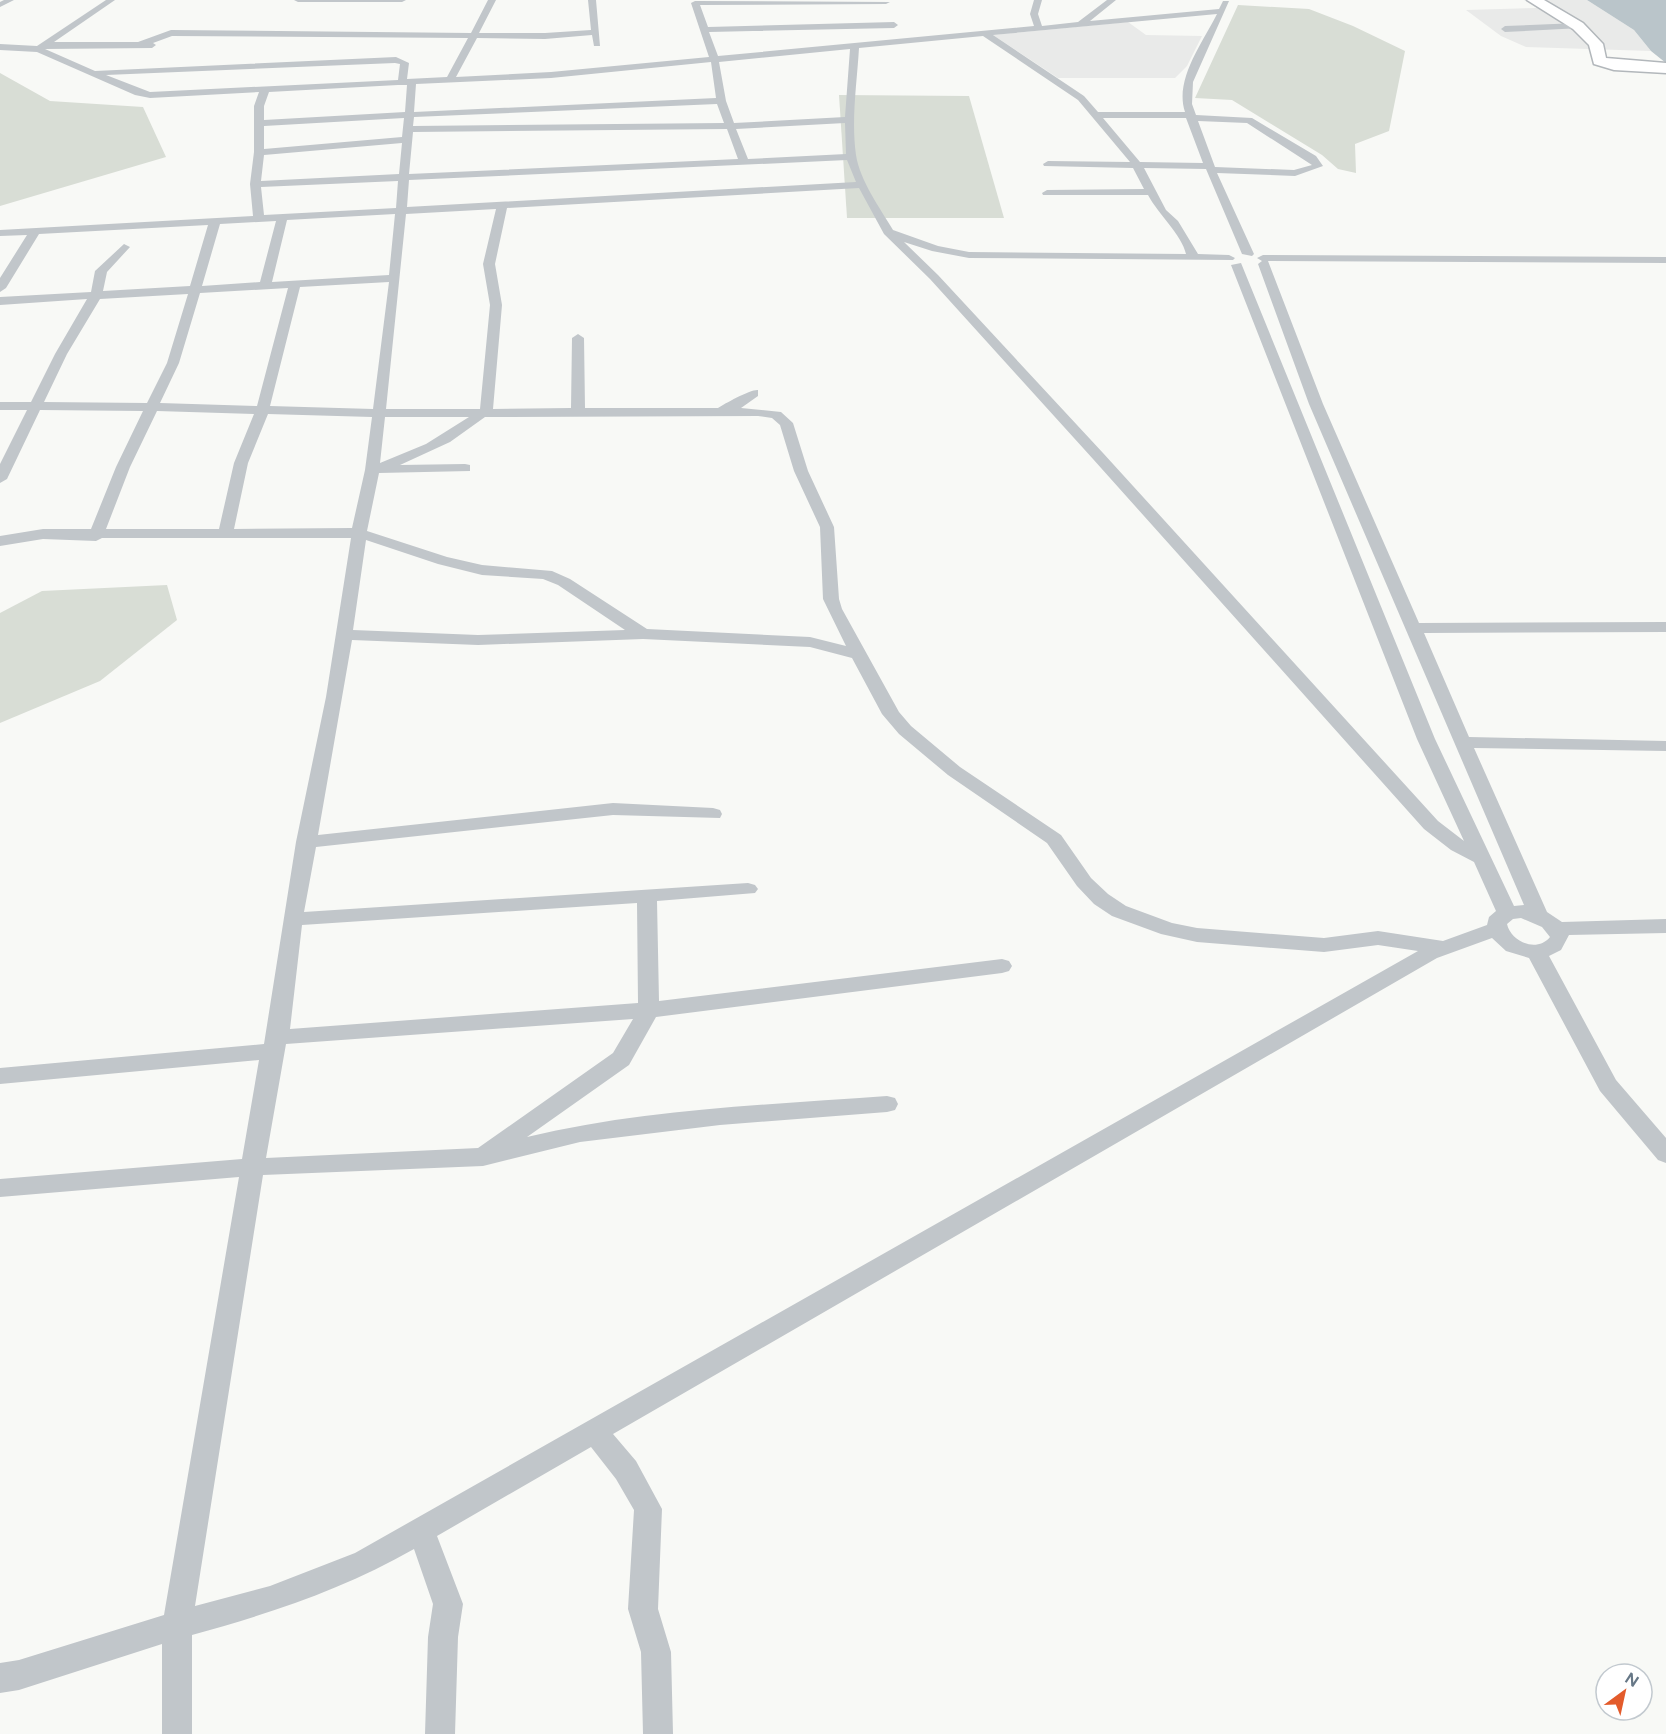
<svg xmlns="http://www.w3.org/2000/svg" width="1666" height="1734" font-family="Figtree,sans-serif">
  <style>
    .built { fill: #e9eae9 }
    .green { fill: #d8ddd5 }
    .water { fill: #bac5ca }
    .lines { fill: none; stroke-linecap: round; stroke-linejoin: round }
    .highway-casing { stroke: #b2b7bb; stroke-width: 3 }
    .street { fill: #c1c6ca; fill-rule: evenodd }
    .highway { fill: #fff; fill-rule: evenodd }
  </style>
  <rect width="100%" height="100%" fill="#f8f9f6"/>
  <g class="built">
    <polygon points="1524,0 1587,0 1634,30 1651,51 1526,47 1501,36 1466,10 1537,8"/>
    <polygon points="1128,22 1146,35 1202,36 1187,66 1175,78 1058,78 993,35"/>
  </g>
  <g class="green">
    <polygon points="1238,5 1309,9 1353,26 1405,51 1389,131 1355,144 1356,173 1338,169 1322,155 1232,100 1195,98"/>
    <polygon points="0,73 50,101 143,107 166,157 0,206"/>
    <polygon points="839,95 969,96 1004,218 847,218"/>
    <polygon points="167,585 177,620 100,681 0,723 0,613 42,591"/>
  </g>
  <polygon class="water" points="1587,0 1666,0 1666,63 1651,51 1634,30"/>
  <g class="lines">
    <g class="highway-casing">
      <polygon id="highway" points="1527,0 1544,0 1583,23 1603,44 1606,58 1666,63 1666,73 1614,70 1594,64 1589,45 1573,29"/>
    </g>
    <g class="street">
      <polygon points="4,0 14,0 0,7 0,2"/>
      <path d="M 106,0 L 115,0 L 54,42 L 138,42 L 171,30 L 471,33 L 488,0 L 496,0 L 479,33 L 545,33 L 591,30 L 588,0 L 596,0 L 600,46 L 594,46 L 592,35 L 545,39 L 477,38 L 456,77 L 551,72 L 709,57 L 691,3 L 695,1 L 890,2 L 886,4 L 700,5 L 708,27 L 894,22 L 898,25 L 894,28 L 709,32 L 718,56 L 1034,26 L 1030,14 L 1034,0 L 1042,0 L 1038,14 L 1042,26 L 1078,22 L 1107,0 L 1116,0 L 1090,21 L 1219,9 L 1223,1 L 1229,1 L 1193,82 L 1192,104 L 1196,115 L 1252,118 L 1316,156 L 1323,166 L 1295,176 L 1217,173 L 1254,254 L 1252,256 L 1242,254 L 1206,169 L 1144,168 L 1166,210 L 1178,221 L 1198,254 L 1229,255 L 1235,258 L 1233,260 L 969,258 L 932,251 L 904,242 L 938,275 L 1103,453 L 1438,821 L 1464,841 L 1417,739 L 1231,265 L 1241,263 L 1435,739 L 1514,906 L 1524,905 L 1309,404 L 1258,264 L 1262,261 L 1257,258 L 1263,255 L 1666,257 L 1666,263 L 1268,261 L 1323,404 L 1419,623 L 1666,622 L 1666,632 L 1424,633 L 1469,737 L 1666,741 L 1666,751 L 1474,748 L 1547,912 L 1562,922 L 1666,919 L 1666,933 L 1569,935 L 1561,950 L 1549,956 L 1616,1080 L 1666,1138 L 1666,1163 L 1658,1160 L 1600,1091 L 1529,958 L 1506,951 L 1492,938 L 1437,958 L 613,1434 L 636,1461 L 662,1509 L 658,1609 L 671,1652 L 673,1734 L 643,1734 L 641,1652 L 628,1609 L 634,1510 L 616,1479 L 591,1447 L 437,1536 L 463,1604 L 458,1637 L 455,1734 L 425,1734 L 428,1637 L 433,1604 L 414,1549 C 344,1589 269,1614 192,1635 L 192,1734 L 162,1734 L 162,1644 L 19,1690 L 0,1693 L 0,1663 L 19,1660 L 164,1615 L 239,1177 L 0,1197 L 0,1179 L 242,1159 L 259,1060 L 0,1084 L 0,1068 L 264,1044 L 296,842 L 326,697 L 351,538 L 102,538 L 96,541 L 43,539 L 0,546 L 0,536 L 43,529 L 91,529 L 116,467 L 143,411 L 40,410 L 7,479 L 0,483 L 0,464 L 27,410 L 0,410 L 0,402 L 31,402 L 55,354 L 87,299 L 0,305 L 0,297 L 91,292 L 95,271 L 124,244 L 130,247 L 107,272 L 103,291 L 190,286 L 208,225 L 39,234 L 6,288 L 0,292 L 0,278 L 27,235 L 0,236 L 0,230 L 253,216 L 250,184 L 254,152 L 254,106 L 259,92 L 150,98 L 135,95 L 37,52 L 0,50 L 0,44 L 37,46 ZM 1217,14 C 1203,42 1174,80 1185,112 L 1098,112 L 1084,96 L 993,35 ZM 172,36 L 468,38 L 447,77 L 407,79 L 409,63 L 396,57 L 95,71 L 45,49 L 152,48 L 156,45 L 153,43 ZM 983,36 L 1078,100 L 1130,162 L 1048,161 L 1043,164 L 1044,166 L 1133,168 L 1144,189 L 1047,190 L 1042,193 L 1043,195 L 1148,195 C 1158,214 1182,235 1186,254 L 969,252 L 938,246 L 893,230 C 880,208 860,181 856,155 C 851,120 857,83 859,48 ZM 850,49 L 845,117 L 734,123 L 726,101 L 719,62 ZM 711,62 L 716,98 L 414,112 L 416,84 L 551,78 ZM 395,63 L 400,64 L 398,80 L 150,92 L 106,75 ZM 398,85 L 407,85 L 405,112 L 264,120 L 264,106 L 269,92 ZM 717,104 L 724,123 L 413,126 L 414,117 ZM 404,118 L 402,137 L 264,149 L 264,126 ZM 1103,118 L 1186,118 L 1203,163 L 1140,162 ZM 1198,121 L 1247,123 L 1312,165 L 1294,170 L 1215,167 ZM 845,123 L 846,154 L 748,159 L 736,129 ZM 727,129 L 738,159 L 409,174 L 413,132 ZM 402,143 L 399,174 L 261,181 L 264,155 ZM 847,160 L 856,182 L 407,207 L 409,180 ZM 398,181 L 396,208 L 264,215 L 261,187 ZM 859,188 L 884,234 L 930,279 L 1093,459 L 1424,829 L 1451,850 L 1474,862 L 1496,911 L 1489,917 L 1487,925 L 1443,941 L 1378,931 L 1324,938 L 1197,928 L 1172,923 L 1126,906 L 1108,894 L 1091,878 L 1061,835 L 960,767 L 911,726 L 899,712 L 842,609 L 839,599 L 834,527 L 808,471 L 793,423 L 781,412 L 741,408 L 758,396 L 758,390 C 751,389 724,404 718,408 L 585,408 L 584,338 L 578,334 L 572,338 L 571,408 L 493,409 L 502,305 L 495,264 L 507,208 ZM 496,209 L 483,264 L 490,305 L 480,409 L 386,409 L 406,214 ZM 395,214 L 389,275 L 272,282 L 287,220 ZM 276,221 L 260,282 L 202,286 L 220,224 ZM 389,282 L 373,409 L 270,406 L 300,287 ZM 288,288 L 257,406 L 160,403 L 179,363 L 200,293 ZM 188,294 L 167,363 L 147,403 L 44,402 L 67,354 L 100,299 ZM 157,411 L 254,414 L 234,463 L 219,529 L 106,529 L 130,467 ZM 268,414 L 372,417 L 365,470 L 352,528 L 234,529 L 248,463 ZM 758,416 L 772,418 L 780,425 L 794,471 L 820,527 L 823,599 L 846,646 L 810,637 L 647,629 L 570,579 L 552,571 L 482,565 L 447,557 L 367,531 L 379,473 L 470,471 L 470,465 L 465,464 L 400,465 L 450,442 L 485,417 ZM 385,417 L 469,417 L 426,444 L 380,463 ZM 366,540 L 438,564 L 482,575 L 543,579 L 558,585 L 625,630 L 478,635 L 353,630 ZM 643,639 L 810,647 L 852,658 L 882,714 L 899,734 L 948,775 L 1047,843 L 1077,886 L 1094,904 L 1112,916 L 1161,934 L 1197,942 L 1324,952 L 1378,945 L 1418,951 L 355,1553 L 270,1586 L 195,1606 L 263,1175 L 483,1166 L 580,1142 L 720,1125 L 887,1112 L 895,1110 L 898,1104 L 895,1098 L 887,1096 C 767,1105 644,1109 527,1137 L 629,1065 L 656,1017 L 1002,973 L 1009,971 L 1012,966 L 1009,961 L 1002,959 L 659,1001 L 657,901 L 755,893 L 758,889 L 755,885 L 748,883 L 304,912 L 316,847 L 613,815 L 720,818 L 722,814 L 720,810 L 713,808 L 613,803 L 318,835 L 352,640 L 478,645 ZM 637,903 L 638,1003 L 290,1029 L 302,925 ZM 1521,918 L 1542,927 L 1550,937 C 1537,953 1511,942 1507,924 L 1513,919 ZM 633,1019 L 613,1053 L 478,1148 L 266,1158 L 286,1044 Z"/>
      <polygon points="294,0 406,0 402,2 298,2"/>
      <polygon points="1578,23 1581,28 1505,32 1501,29 1505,26"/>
    </g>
    <use href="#highway" class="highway"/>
  </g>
  <g transform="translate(1624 1692) rotate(33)"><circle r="28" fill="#ffffff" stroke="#c2c9cf" stroke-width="1.5"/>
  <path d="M0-4.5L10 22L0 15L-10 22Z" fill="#e35b2b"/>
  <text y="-9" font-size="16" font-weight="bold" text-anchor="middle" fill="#677887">N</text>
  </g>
</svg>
